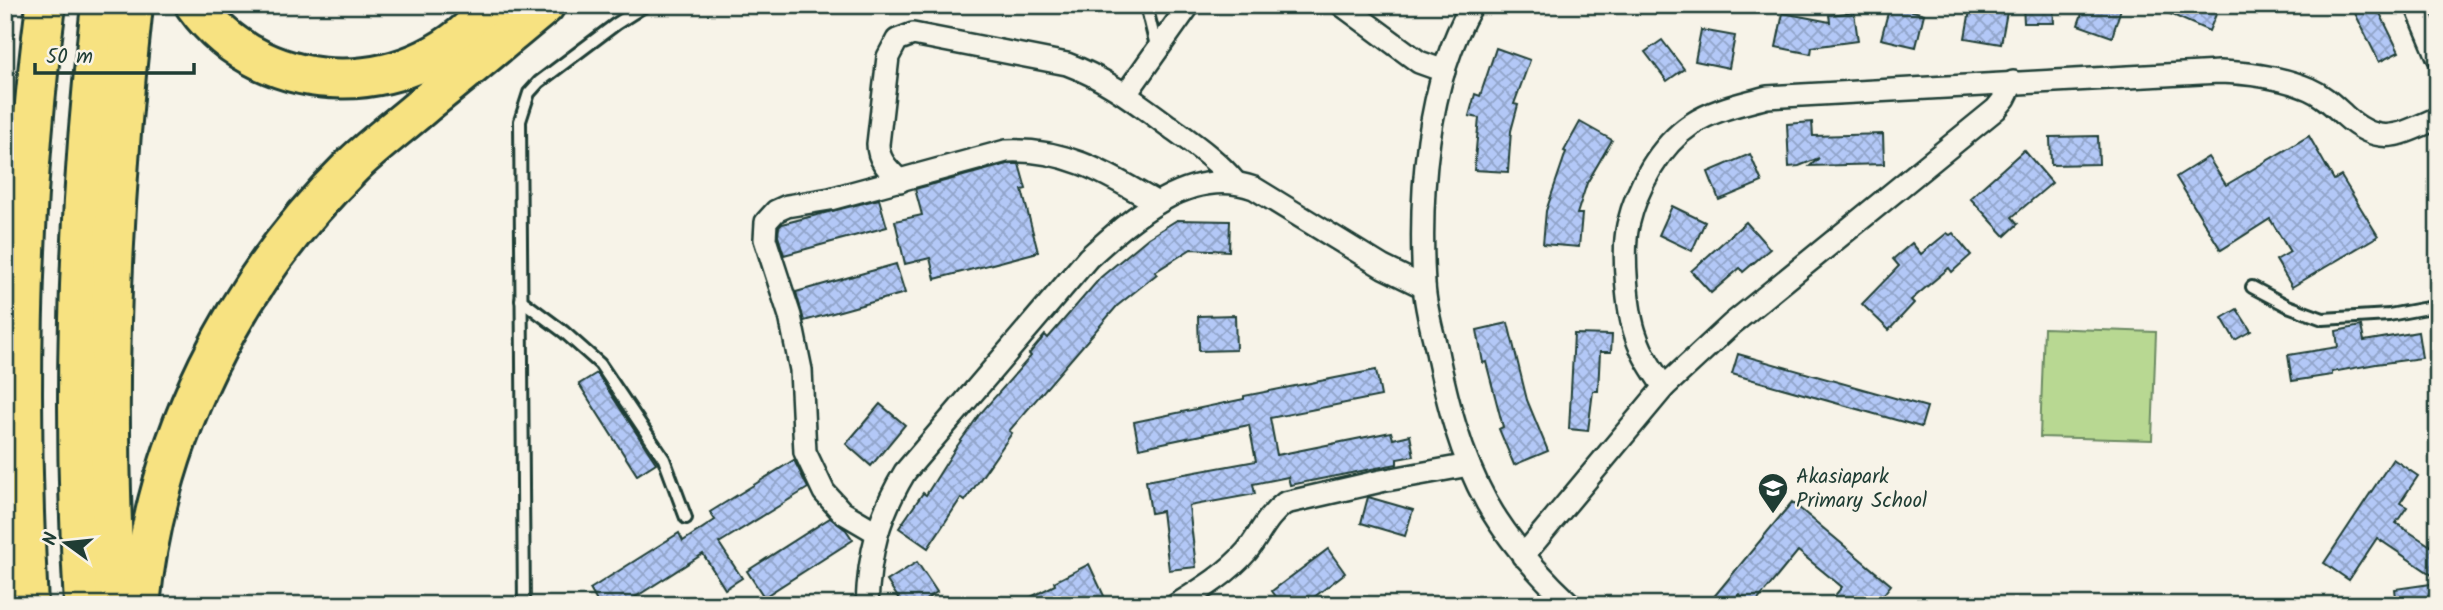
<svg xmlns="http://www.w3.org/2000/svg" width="2443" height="610" font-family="Kalam,sans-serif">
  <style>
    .pitch { fill: #b8d892; stroke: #6c8a63; stroke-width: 2 }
    .building { fill: url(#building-cross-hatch); stroke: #1f3d34; stroke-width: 2 }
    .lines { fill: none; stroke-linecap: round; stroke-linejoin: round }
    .service-casing { stroke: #1f3d34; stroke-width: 16 }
    .minor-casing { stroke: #1f3d34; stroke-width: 26 }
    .motorway-casing { stroke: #1f3d34; stroke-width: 44 }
    .service { stroke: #f7f3e8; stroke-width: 10 }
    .minor { stroke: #f7f3e8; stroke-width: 21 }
    .motorway { stroke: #f7e281; stroke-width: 38 }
    .labels { text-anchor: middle; stroke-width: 5; stroke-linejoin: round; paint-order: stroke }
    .poi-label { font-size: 21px; fill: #1f3d34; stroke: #f7f3e8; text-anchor: start }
  </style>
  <defs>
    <pattern id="building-cross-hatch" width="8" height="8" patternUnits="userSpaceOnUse" patternTransform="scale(1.75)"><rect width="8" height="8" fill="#b3c8f7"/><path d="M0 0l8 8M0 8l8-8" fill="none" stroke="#91a4c9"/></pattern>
  </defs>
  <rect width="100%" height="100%" fill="#f7f3e8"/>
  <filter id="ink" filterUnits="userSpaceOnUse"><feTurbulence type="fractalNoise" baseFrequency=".0143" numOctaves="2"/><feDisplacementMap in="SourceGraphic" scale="14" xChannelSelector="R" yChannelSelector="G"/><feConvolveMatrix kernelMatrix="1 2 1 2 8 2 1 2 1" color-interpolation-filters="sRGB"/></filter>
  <g filter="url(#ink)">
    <polygon class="pitch" points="2044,328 2156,332 2152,440 2040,437"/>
    <g class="building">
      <polygon points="1890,5 1924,14 1916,47 1881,39"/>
      <polygon points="1971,5 2007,12 2001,44 1965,38"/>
      <polygon points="2023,5 2053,5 2054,23 2024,23"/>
      <polygon points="2085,5 2122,5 2112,37 2078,25"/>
      <polygon points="2150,5 2220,5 2209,31"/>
      <polygon points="2351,5 2376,5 2399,52 2379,62"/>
      <polygon points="1854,12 1858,41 1812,47 1811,54 1776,47 1783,13 1830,22 1829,15"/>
      <polygon points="1701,30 1735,36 1729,68 1695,61"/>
      <polygon points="1662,40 1684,69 1667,81 1645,52"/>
      <polygon points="1496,48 1530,60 1514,104 1518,105 1511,131 1508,172 1474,170 1479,118 1469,116 1475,94 1480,96"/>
      <polygon points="1580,122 1612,140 1587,183 1577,214 1582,214 1579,247 1543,244 1546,211 1566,152 1564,151"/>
      <polygon points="1812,122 1813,136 1883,134 1884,164 1810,166 1819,158 1799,166 1789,167 1787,124"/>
      <polygon points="2098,136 2099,164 2051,165 2050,137"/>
      <polygon points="2309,136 2334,180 2341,176 2378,236 2292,287 2276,260 2290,252 2270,219 2221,250 2176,177 2208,157 2226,185"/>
      <polygon points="2024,150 2052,183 2012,217 2018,224 2005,236 1970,198"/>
      <polygon points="1750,154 1762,182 1719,200 1708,172"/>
      <polygon points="1008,164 1019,164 1026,189 1022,190 1038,252 935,279 930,258 905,264 895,221 922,215 915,189"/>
      <polygon points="879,199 887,227 784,255 778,236 779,227 782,224"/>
      <polygon points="1672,206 1705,222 1692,251 1659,235"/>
      <polygon points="1177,220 1230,221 1229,251 1191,249 1155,272 1157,274 1117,306 1009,431 1012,433 965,501 961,498 928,548 899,528 923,493 926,495 955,449 979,415 1031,356 1029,354 1045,335 1048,338 1101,277 1148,238"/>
      <polygon points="1746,222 1770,249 1743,272 1740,268 1711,293 1691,271"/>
      <polygon points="1947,233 1950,235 1953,233 1971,255 1952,272 1949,268 1911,300 1914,303 1889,330 1862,304 1899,266 1893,259 1912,243 1921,254"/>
      <polygon points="896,264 905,293 804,321 796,292"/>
      <polygon points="2237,309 2251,331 2235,340 2222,318"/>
      <polygon points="1235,315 1236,350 1199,351 1198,316"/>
      <polygon points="1508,323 1527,400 1548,451 1514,465 1499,429 1503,427 1486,362 1483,363 1477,330"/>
      <polygon points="2361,326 2364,341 2418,332 2422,358 2376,364 2332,372 2332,375 2292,381 2288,355 2338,347 2336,331"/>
      <polygon points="1574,334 1612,335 1611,352 1600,352 1598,391 1593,391 1588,431 1569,429"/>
      <polygon points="1738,354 1927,407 1921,427 1732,374"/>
      <polygon points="1376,370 1381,396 1270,418 1277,455 1391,432 1393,439 1410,435 1414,456 1397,459 1397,464 1290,485 1288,477 1253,484 1255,494 1189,506 1196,567 1169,570 1162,511 1151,513 1146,481 1256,461 1249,425 1139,448 1134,422 1244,399 1244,396"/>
      <polygon points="597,373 656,463 637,475 579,384"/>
      <polygon points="880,404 905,425 871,466 846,444"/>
      <polygon points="2393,459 2418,476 2400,503 2407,507 2396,523 2438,551 2438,579 2377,538 2349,580 2324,563"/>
      <polygon points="794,460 808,488 719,543 742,578 725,589 703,554 623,605 599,605 590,589 679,533 683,541 715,520 710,512"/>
      <polygon points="1368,497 1413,510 1405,536 1361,523"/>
      <polygon points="1792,502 1891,585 1875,605 1827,605 1842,587 1798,551 1754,605 1739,594 1730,605 1707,605"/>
      <polygon points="830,518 846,530 853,540 764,597 747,571"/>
      <polygon points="1328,549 1345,573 1304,605 1282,605 1272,591"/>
      <polygon points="917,562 937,592 918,605 903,605 887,581"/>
      <polygon points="1089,564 1105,598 1091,605 1015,605 1055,585 1054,582"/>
      <polygon points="2438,583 2438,605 2397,605 2395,589"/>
    </g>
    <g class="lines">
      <g class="service-casing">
        <g id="service">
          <polyline points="1146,5 1157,50"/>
          <polyline points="2252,287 2288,306 2323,319 2389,315 2438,306"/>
          <polyline points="521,300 564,332 600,364 664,459 686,518"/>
          <polyline points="524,605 520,121 529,93 539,82 616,24 646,5"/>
        </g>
      </g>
      <g class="minor-casing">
        <g id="minor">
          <polyline points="1342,5 1419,62 1444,71"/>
          <path d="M 1472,5 C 1426,83 1419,196 1424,284 C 1425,305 1431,327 1436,347 C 1447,402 1460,454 1487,503 C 1509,542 1538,574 1571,605"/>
          <polyline points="2416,5 2438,57"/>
          <polyline points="1126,94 1189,5"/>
          <path d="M 900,181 C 889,170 878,161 878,144 L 888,57 L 897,40 L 913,34 L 1067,64 C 1105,78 1136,102 1169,126 C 1192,143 1216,159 1235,182"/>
          <path d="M 1664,387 C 1653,371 1642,355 1636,336 C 1627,311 1622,252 1628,225 C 1637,187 1659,146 1692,124 C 1714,109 1743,104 1767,97 L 2219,72 C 2249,73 2281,77 2309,89 C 2323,95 2333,105 2344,115 C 2380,148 2399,135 2438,118"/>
          <path d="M 876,532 L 842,512 L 824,492 L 805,452 L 801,370 L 790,316 L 765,239 L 766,222 L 776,211 L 787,206 L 830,199 L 1006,151 C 1066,148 1107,174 1157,203"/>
          <polyline points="1523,556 1664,387 1732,324 1996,109 2005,98 2013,82"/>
          <path d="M 867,605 C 869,553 878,517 905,472 L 1088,258 C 1132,218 1190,165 1254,188 L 1383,267 L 1424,287"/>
          <path d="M 1176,605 C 1202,589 1227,574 1247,551 C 1261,533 1266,517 1285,503 L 1381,481 L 1469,465"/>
        </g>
      </g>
      <g class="motorway-casing">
        <g id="motorway">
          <path d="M 195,5 C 267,105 420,101 492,5"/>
          <path d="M 28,605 C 17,406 20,203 46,5"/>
          <path d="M 84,605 C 72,404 78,205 101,5"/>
          <path d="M 116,605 C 103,404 111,205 133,5"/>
          <path d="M 140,605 C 156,438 234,282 353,165 C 376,143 402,124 426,103 C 466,71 505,38 545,5"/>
        </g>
      </g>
      <use href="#service" class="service"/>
      <use href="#minor" class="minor"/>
      <use href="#motorway" class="motorway"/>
    </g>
  </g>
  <defs>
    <g id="school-pin" transform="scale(1.575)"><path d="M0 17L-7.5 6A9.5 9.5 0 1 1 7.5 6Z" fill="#1f3d34" stroke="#f7f3e8"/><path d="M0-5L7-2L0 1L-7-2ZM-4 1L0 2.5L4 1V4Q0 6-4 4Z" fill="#fff"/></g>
  </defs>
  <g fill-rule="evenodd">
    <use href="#school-pin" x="1773" y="488"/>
  </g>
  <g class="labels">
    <g class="poi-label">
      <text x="1796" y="483">Akasiapark<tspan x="1796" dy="24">Primary School</tspan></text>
    </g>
  </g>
  <rect width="2443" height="610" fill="none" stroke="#f7f3e8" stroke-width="28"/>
  <rect x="14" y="14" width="2415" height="582" fill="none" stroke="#1f3d34" stroke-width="2.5" filter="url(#ink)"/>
  <g transform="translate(66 543) rotate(285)" stroke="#f7f3e8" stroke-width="5" paint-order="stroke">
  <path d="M0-5L12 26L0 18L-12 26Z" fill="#1f3d34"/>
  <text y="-10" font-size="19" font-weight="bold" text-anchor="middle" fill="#1f3d34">N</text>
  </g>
  <path d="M35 63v10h159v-10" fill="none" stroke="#1f3d34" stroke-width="3.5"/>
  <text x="46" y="63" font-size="21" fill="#1f3d34" stroke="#f7f3e8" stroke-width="5" paint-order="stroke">50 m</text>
</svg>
